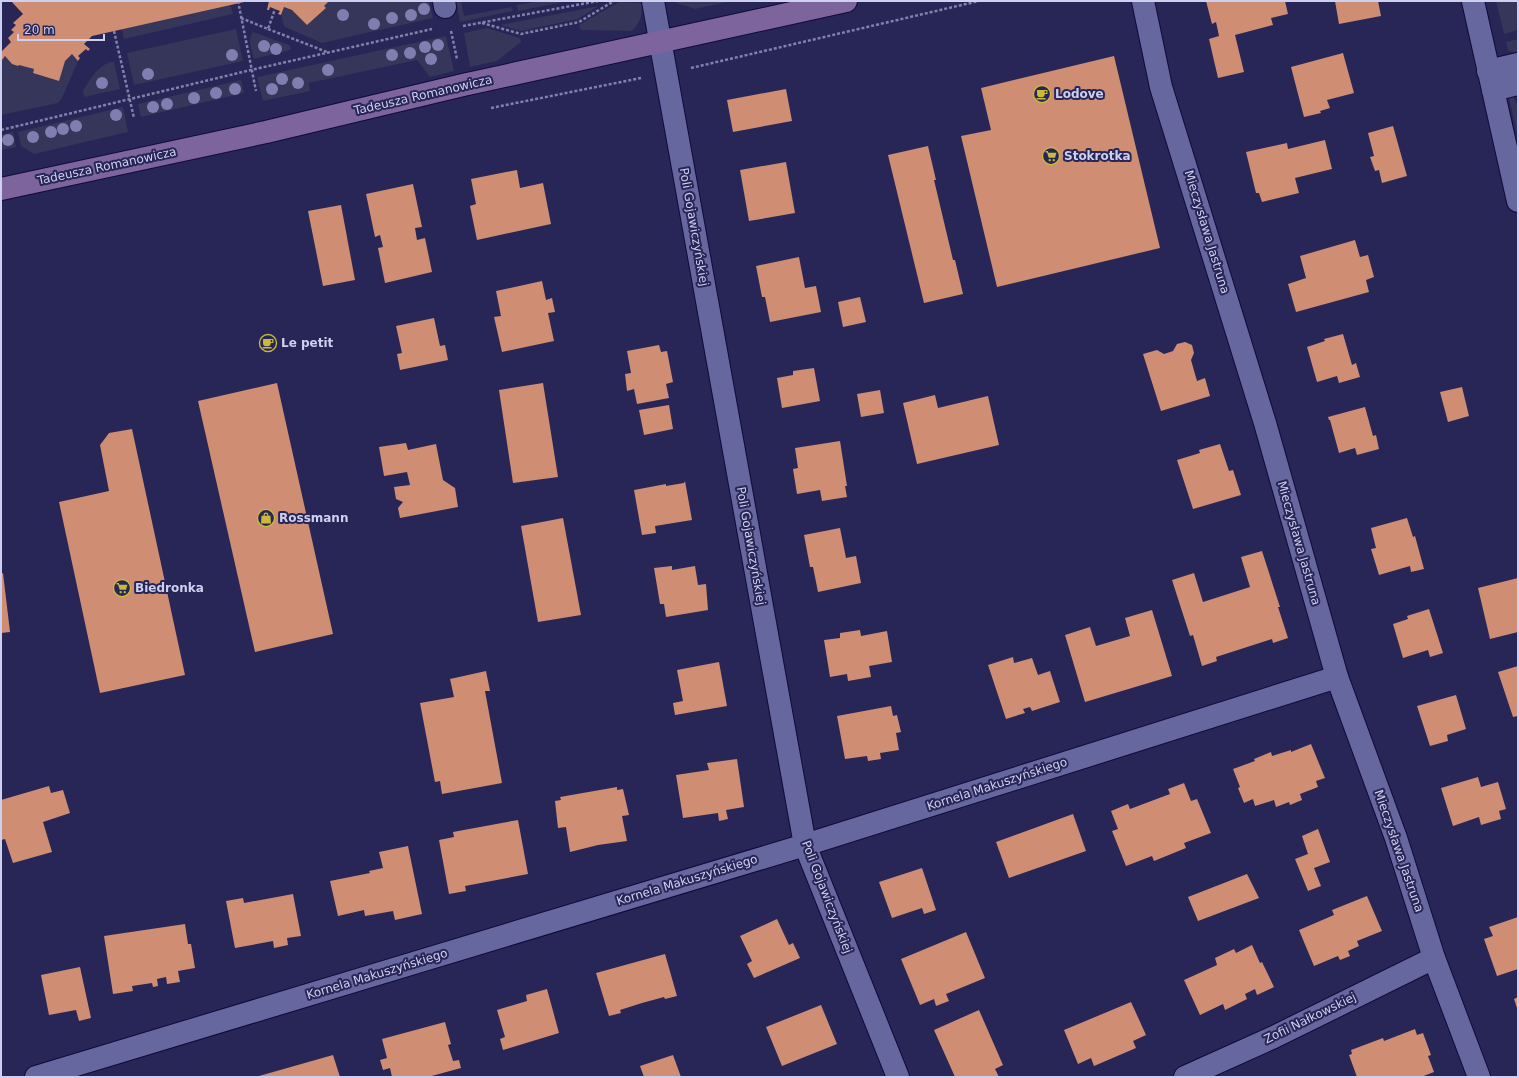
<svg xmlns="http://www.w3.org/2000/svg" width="1519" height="1078" font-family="'DejaVu Sans',sans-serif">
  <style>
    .green { fill: #36365a }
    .building { fill: #cf8e74 }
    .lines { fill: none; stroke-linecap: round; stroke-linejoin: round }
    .street-casing { stroke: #120a3b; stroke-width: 24 }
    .secondary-casing { stroke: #120a3b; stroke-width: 24 }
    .path { stroke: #8181a9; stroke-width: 2.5; stroke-dasharray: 3 2; stroke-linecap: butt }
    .street { stroke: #66679f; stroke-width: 22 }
    .secondary { stroke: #7e649c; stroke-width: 22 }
    .tree { fill: #7e7eb0 }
    .labels { text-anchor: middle; stroke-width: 4; stroke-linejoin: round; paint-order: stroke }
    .poi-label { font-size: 12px; font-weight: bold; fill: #ced0f0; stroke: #282557; text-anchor: start }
    .street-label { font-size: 12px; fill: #ced0f0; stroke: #282557 }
  </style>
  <rect width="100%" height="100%" fill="#282557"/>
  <g class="green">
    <path d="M 329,1 L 429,2 L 433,18 L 322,43 L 285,27 C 281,19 281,15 284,7 L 292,10 L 307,25 L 326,8 L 324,6 Z"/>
    <polygon points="456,1 461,1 464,16 511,7 513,11 460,22"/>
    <polygon points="540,1 568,1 518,11 517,5"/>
    <polygon points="676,1 732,1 695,9 677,3"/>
    <polygon points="1496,1 1518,1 1518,30 1504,34"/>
    <path d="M 619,2 L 642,3 C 642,15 641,23 631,31 L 581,30 L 579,25 Z"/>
    <polygon points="230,4 233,14 124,39 122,29"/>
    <polygon points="599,6 578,19 521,31 500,25"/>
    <polygon points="487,28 520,38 521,42 497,61 470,67 464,33"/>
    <polygon points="236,29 243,61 134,85 127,53"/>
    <path d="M 253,32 L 289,45 L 291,48 L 290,50 L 254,59 C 252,51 247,39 253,32 Z"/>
    <polygon points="446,36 454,71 430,77 417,60 309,83 310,91 263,101 257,77"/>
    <polygon points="1518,39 1518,52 1508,51 1506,42"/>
    <polygon points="72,54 78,61 62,98 58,103 1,115 1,59 2,59 5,56 12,64 18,66 19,65 34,69 33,73 58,81 65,61"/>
    <path d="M 110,62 L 114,62 L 120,89 L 84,97 L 83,91 C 90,79 97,67 110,62 Z"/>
    <polygon points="241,80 244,93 141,117 138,104"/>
    <polygon points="1512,95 1518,106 1518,138 1509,97"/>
    <polygon points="123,107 128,132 34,154 21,146 18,132"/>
    <polygon points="13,132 16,147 1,150 1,135"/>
  </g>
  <g class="building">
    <polygon points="11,1 244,1 244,2 92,36 84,44 90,49 88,51 86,49 78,56 80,58 78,61 72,54 65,61 59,81 33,73 34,69 19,65 18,66 12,64 5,56 2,60 1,59 1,52 11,42 8,38 14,32 11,30 16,25 13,23 23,14"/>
    <polygon points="269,1 329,1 324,6 326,8 307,25 292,10 284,7 281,15 278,14 280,11 270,7 269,10 267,10"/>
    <polygon points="1206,1 1285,1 1288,14 1271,18 1273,25 1235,35 1244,72 1218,78 1209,39 1219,36 1216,22 1212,24"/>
    <polygon points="1335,1 1378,1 1381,16 1339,24"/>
    <polygon points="1343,53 1354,93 1327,100 1330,108 1320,111 1321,113 1304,117 1291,67"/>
    <polygon points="1114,56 1160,248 997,287 961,136 991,130 981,88"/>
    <polygon points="786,89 792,121 733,132 727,100"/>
    <polygon points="1393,126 1407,176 1382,183 1379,170 1375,171 1370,157 1374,156 1368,133"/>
    <polygon points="1325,140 1332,169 1295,178 1299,193 1262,202 1259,193 1256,193 1246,152 1287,143 1288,149"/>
    <polygon points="928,146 936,180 934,180 953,260 955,260 963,294 924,303 888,155"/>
    <polygon points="786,162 795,213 749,221 740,170"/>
    <polygon points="517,170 520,188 543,183 551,224 477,240 470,206 476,204 471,179"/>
    <polygon points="413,184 422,227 415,228 417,240 425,238 432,272 385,283 378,248 383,247 380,235 375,237 366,194"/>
    <polygon points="341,205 355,280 323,286 308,211"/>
    <polygon points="1355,240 1360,257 1368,255 1374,277 1366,280 1369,292 1296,312 1288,284 1306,278 1300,256"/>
    <polygon points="799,257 805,288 816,286 821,312 770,322 765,297 762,297 756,266"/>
    <polygon points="542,281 546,300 552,298 555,312 548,313 554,341 502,352 494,317 501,316 496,291"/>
    <polygon points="860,297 866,322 843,327 838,302"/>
    <polygon points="434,318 440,346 445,345 448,360 400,370 397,354 402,353 396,326"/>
    <polygon points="1343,334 1352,365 1356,363 1360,377 1339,383 1337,376 1317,382 1307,347 1325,341 1324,339"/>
    <polygon points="1185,342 1192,345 1194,353 1191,360 1197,381 1205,378 1210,396 1161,411 1143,354 1157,350 1164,354 1173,351 1177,344"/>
    <polygon points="659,345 661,352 667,351 673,382 666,384 669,398 637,404 634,389 627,391 625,374 631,373 627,351"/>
    <polygon points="814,368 820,401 782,408 777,378 793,375 793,371"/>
    <polygon points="277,383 333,634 255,652 198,401"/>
    <polygon points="543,383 558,477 513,483 499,390"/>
    <polygon points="1462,387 1469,416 1448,422 1440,392"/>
    <polygon points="880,390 884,413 861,417 857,394"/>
    <polygon points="935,395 938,408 988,396 999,445 917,464 903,403"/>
    <polygon points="669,405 673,429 644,435 639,410"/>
    <polygon points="1365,407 1373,436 1376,435 1379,449 1357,455 1355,448 1339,453 1330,420 1329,420 1328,417"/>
    <polygon points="132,429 185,675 100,693 59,502 109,491 100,445 109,433"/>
    <polygon points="840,441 847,486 845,486 847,497 822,501 820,490 797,494 793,469 798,468 795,448"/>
    <polygon points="406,443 408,450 436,444 443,480 455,488 458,507 400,518 398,508 403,502 396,499 394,487 410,485 407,472 384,476 379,447"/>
    <polygon points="1220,444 1229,471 1233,470 1241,495 1193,509 1177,460 1200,453 1199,450"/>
    <polygon points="685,481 692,520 655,526 656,533 642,535 634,490 666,484 666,486 684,483"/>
    <polygon points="563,518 581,615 538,622 521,526"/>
    <polygon points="1407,518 1413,537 1415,536 1424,569 1411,572 1410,566 1379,575 1371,549 1376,548 1371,528"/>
    <polygon points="840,528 846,558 856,556 861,583 818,592 813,567 810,567 804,535"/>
    <polygon points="1262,551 1280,607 1278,607 1288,638 1273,643 1272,639 1216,657 1217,661 1202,666 1193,635 1190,636 1172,580 1194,573 1203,602 1250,587 1241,557"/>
    <polygon points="672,566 672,570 695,566 698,585 706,584 708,610 666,617 664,604 660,604 654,568"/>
    <polygon points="3,573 10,632 1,633 1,574"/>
    <polygon points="1518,578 1518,632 1490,639 1478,588"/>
    <polygon points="1429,609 1443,653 1430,657 1428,650 1403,658 1393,624 1408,619 1407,616"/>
    <polygon points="1152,610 1172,676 1085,702 1065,635 1090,627 1096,646 1130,636 1125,618"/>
    <polygon points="860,630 861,636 887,631 892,662 869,666 871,677 848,681 847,674 830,677 824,640 840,638 840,633"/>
    <polygon points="1013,657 1014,663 1032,658 1038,675 1050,671 1060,702 1032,711 1030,707 1023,709 1025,713 1006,719 988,665"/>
    <polygon points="719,662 727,706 675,715 673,703 683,701 677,670"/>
    <polygon points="1518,666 1518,716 1513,717 1498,672"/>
    <polygon points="486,671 490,691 485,691 502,783 442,794 440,781 435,782 420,703 454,697 450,679"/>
    <polygon points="1456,695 1466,729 1447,735 1448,741 1430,746 1417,706"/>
    <polygon points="891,706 893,716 897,715 901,732 896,733 899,750 880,753 881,759 868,761 867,756 845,759 837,716"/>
    <polygon points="1311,744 1325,778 1316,781 1318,787 1300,794 1302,800 1290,805 1289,802 1276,807 1274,800 1255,806 1253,799 1244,803 1238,788 1240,787 1233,769 1255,761 1254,759 1271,752 1272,756 1291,750 1291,752"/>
    <polygon points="737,759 744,807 726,810 728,819 719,821 718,813 683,818 676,775 709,770 707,763"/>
    <polygon points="1478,777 1481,787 1498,782 1506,809 1499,811 1501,819 1481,825 1479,817 1453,826 1441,788"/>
    <polygon points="1184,783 1191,801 1197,799 1211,833 1184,843 1186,848 1154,861 1152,856 1126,866 1112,831 1118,829 1111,811 1128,804 1130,809 1170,794 1168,789"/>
    <polygon points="49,786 51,793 63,790 70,813 43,822 52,852 13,863 5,839 1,840 1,800"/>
    <polygon points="617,787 617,790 623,789 629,815 622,816 627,841 598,845 570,852 566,827 558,828 555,801 561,800 560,797"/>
    <polygon points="1073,814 1086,851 1009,878 996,842"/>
    <polygon points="518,820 528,874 465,886 466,891 449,894 439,840 454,837 453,832"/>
    <polygon points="1318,829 1330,862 1314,868 1321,886 1308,891 1295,859 1308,854 1302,836"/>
    <polygon points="408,846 422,914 395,920 393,911 365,916 364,910 338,916 330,881 370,873 369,871 383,868 379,852"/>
    <polygon points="922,868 936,910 924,914 922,908 892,918 879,882"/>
    <polygon points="1247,874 1259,898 1198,921 1188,897"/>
    <polygon points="293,894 301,936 287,938 288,945 274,948 273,941 235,948 226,901 243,898 244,903"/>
    <polygon points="1367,896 1382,931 1357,941 1359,946 1348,951 1350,956 1340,960 1338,956 1314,966 1299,930 1334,915 1332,910"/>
    <polygon points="1518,917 1518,969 1497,976 1484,939 1493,936 1489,927"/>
    <polygon points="777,919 789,945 793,943 800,958 754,978 747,964 752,961 740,936"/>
    <polygon points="185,924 188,944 191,944 195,968 178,971 180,982 167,984 166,977 157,979 158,986 153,987 152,983 132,986 133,991 113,994 104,936"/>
    <polygon points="966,932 985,978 946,994 949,1001 936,1006 934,999 920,1005 901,959"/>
    <polygon points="1252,945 1260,963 1262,962 1274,987 1257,995 1255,989 1245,994 1247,999 1225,1010 1223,1004 1200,1015 1184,980 1217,965 1215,958 1234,949 1236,953"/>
    <polygon points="665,954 677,996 665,999 664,997 642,1003 620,1010 621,1013 609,1016 596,973"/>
    <polygon points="80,967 91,1018 79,1021 76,1010 49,1015 41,975"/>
    <polygon points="547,989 559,1033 503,1050 500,1039 505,1037 497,1010 527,1001 526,995"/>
    <polygon points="1518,997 1518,1011 1514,999"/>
    <polygon points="1131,1002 1146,1035 1133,1041 1136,1048 1094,1066 1091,1058 1078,1064 1064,1030"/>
    <polygon points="821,1005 837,1044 782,1066 766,1027"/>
    <polygon points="979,1010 1003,1065 995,1069 999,1077 955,1077 934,1030"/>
    <polygon points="445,1022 451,1044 448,1045 453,1061 459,1060 461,1068 428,1077 392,1077 390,1068 383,1070 380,1060 387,1058 382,1039"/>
    <polygon points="1415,1029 1417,1035 1423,1033 1431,1055 1428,1056 1434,1072 1421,1077 1357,1077 1349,1055 1352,1054 1351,1050 1383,1038 1384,1041"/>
    <polygon points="333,1055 340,1077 260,1077 259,1076"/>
    <polygon points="673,1055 681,1077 644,1077 640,1066"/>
  </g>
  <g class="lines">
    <g class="street-casing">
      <g id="street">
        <polyline points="444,1 445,7"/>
        <polyline points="653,1 805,845 898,1077"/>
        <polyline points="1143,1 1161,87 1265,423 1337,677 1396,838 1434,958 1479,1077"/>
        <polyline points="1473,1 1518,201"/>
        <polyline points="1488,71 1518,64"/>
        <polyline points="1493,90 1518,84"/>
        <polyline points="36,1077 805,845 1337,677"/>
        <polyline points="1185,1077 1274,1037 1434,958"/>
      </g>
    </g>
    <g class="secondary-casing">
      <polyline id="secondary" points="1,189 266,132 463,85 846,1"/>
    </g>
    <g class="path">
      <polyline points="238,1 256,91"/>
      <polyline points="241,18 268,29 275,9"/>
      <polyline points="482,23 521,34 579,22 614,1"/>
      <polyline points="463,26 598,1"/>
      <polyline points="268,29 327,52"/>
      <polyline points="114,31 134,118"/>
      <polyline points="451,31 457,59"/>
      <polyline points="691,68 979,1"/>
      <polyline points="491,108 641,78"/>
      <polyline points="1,130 251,70 432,29"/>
    </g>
    <use href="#street" class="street"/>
    <use href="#secondary" class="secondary"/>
  </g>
  <g class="tree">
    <circle cx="424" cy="9" r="6"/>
    <circle cx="343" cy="15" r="6"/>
    <circle cx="411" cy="15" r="6"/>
    <circle cx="392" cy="18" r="6"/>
    <circle cx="374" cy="24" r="6"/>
    <circle cx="438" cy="45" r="6"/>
    <circle cx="264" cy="46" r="6"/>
    <circle cx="425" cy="47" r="6"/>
    <circle cx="276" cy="49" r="6"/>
    <circle cx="410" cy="53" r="6"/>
    <circle cx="232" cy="55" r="6"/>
    <circle cx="392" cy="55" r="6"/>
    <circle cx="431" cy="59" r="6"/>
    <circle cx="328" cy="70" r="6"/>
    <circle cx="148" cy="74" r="6"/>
    <circle cx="282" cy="79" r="6"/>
    <circle cx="102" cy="83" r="6"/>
    <circle cx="298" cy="83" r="6"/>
    <circle cx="235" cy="89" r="6"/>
    <circle cx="272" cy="89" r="6"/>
    <circle cx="216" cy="93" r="6"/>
    <circle cx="194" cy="98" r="6"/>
    <circle cx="167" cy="104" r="6"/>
    <circle cx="153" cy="107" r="6"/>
    <circle cx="116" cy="115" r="6"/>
    <circle cx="76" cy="126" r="6"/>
    <circle cx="63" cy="129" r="6"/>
    <circle cx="51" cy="132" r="6"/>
    <circle cx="33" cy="137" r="6"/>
    <circle cx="8" cy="140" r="6"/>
  </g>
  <defs>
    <g id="cafe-ring" transform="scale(0.9)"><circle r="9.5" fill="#282557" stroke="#caba3a" stroke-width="1.5"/><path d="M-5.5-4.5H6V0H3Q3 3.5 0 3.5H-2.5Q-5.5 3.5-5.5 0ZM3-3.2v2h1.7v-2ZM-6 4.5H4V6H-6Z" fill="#caba3a"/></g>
    <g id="supermarket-ring" transform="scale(0.9)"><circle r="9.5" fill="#282557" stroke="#caba3a" stroke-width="1.5"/><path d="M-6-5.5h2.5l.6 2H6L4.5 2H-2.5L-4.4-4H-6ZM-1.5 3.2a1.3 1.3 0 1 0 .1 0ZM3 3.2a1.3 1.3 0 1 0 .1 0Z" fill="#caba3a"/></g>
    <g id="shop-ring" transform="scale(0.9)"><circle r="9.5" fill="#282557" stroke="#caba3a" stroke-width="1.5"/><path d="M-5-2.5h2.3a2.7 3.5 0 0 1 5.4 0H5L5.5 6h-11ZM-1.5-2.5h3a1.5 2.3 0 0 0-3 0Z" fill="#caba3a"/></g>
  </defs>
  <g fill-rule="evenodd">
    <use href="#cafe-ring" x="1042" y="94"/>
    <use href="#supermarket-ring" x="1051" y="156"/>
    <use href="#cafe-ring" x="268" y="343"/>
    <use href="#shop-ring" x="266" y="518"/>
    <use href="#supermarket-ring" x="122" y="588"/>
  </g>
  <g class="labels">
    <g class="poi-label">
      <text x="1055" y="98">Lodove</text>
      <text x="1064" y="160">Stokrotka</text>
      <text x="281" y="347">Le petit</text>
      <text x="279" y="522">Rossmann</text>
      <text x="135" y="592">Biedronka</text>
    </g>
    <g class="street-label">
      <text transform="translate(423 95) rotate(-13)" y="4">Tadeusza Romanowicza</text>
      <text transform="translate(107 166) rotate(-12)" y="4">Tadeusza Romanowicza</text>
      <text transform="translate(694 227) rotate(80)" y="4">Poli Gojawiczyńskiej</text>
      <text transform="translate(1207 232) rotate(73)" y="4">Mieczysława Jastruna</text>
      <text transform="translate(1299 543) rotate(74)" y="4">Mieczysława Jastruna</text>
      <text transform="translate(751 546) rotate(80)" y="4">Poli Gojawiczyńskiej</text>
      <text transform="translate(997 784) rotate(-18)" y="4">Kornela Makuszyńskiego</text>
      <text transform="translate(1399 851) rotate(71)" y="4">Mieczysława Jastruna</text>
      <text transform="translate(687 880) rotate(-17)" y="4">Kornela Makuszyńskiego</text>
      <text transform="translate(827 897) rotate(69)" y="4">Poli Gojawiczyńskiej</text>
      <text transform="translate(377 974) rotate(-17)" y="4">Kornela Makuszyńskiego</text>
      <text transform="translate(1310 1018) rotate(-26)" y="4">Zofii Nałkowskiej</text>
    </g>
  </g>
  <rect width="1519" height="1078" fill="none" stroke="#ced0f0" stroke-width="4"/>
  <path d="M18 34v6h86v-6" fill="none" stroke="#ced0f0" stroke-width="2"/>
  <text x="24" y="34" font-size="12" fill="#ced0f0" stroke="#282557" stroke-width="3" paint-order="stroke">20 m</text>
</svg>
